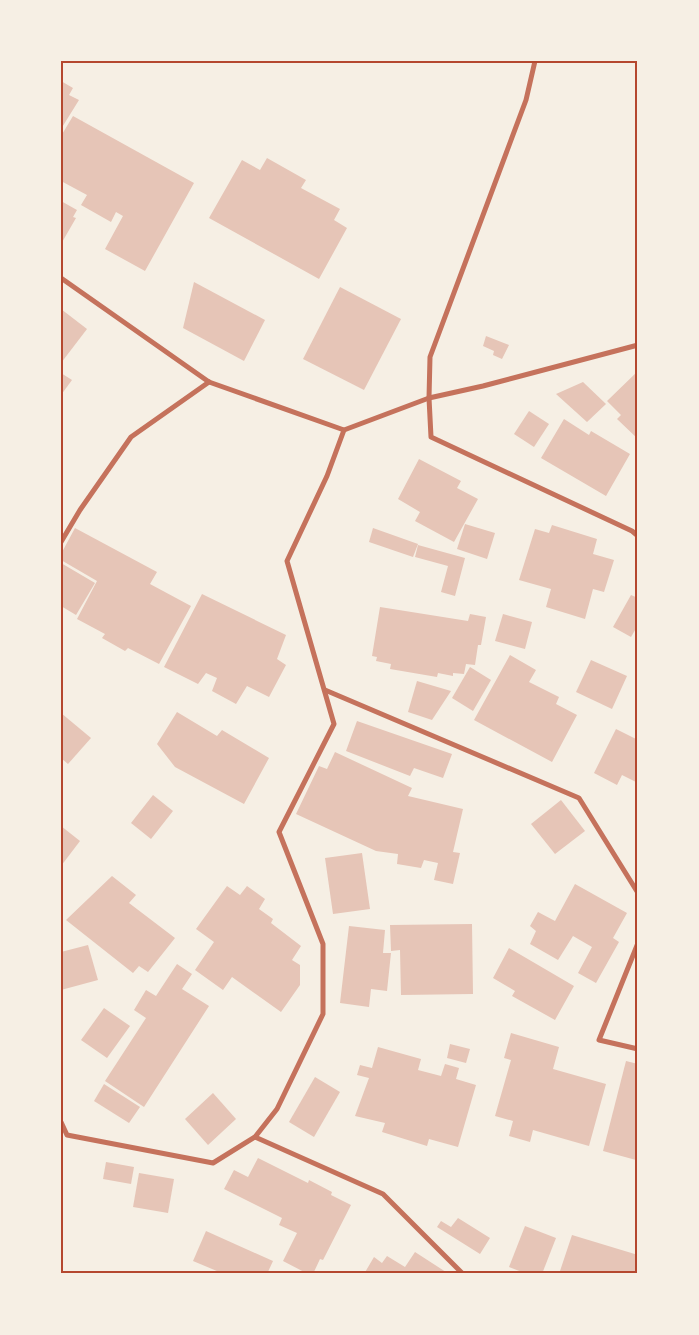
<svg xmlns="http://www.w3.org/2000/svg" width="699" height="1335" font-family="'IBM Plex Serif',serif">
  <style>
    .building { fill: #e6c5b7 }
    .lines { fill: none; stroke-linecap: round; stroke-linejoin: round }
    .minor { stroke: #c5725c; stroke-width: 5 }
    .neatline { fill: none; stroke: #b5482f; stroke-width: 2 }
  </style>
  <rect width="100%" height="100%" fill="#f6efe4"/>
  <g class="building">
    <polygon points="61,81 73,88 69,95 79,100 61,129"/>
    <polygon points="73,116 194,183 145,271 105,249 123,216 116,212 111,222 81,205 87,195 61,181 61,136"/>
    <polygon points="267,158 306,180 301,188 340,209 334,220 347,228 319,279 209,218 242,160 260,170"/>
    <polygon points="61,201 77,210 73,217 76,218 61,244"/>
    <polygon points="194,282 265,320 244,361 183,328"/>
    <polygon points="340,287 401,319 364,390 303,359"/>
    <polygon points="61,309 87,329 61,363"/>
    <polygon points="486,336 509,345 502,359 493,355 494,351 483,346"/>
    <polygon points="638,371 638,439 617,419 621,415 607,401"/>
    <polygon points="61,373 72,380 61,395"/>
    <polygon points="583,382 606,404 587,422 556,394"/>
    <polygon points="529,411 549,424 534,447 514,434"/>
    <polygon points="564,419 589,435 591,431 630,454 606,496 541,458"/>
    <polygon points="419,459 461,481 457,488 478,499 454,542 415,521 420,512 398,499"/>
    <polygon points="465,524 495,533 487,559 457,549"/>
    <polygon points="552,525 597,539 593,554 614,560 604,592 593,589 585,619 546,607 551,589 519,580 535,529 549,533"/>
    <polygon points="75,528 157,572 150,584 191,606 159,664 128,648 125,651 102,638 105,634 77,619 97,581 61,560 61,554"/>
    <polygon points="373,528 418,544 413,557 369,542"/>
    <polygon points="418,545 465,558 455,596 441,592 448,566 415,557"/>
    <polygon points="61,563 95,583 76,615 61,606"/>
    <polygon points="202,594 286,635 277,659 286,665 269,697 247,686 236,704 212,691 217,678 206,673 198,684 164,667"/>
    <polygon points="631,595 638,598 638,625 631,637 613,627"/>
    <polygon points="380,607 468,621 470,614 486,617 481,645 478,645 475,665 466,664 464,674 453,673 453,676 438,673 437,677 390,669 391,664 376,661 377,657 372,656"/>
    <polygon points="503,614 532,622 525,649 495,641"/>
    <polygon points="510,655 536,670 529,682 559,697 556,704 577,715 552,762 474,720"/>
    <polygon points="591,660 627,676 612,709 576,692"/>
    <polygon points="470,667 491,680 473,711 452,698"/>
    <polygon points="417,681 451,691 432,720 408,712"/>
    <polygon points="177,712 217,736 222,730 269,758 244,804 175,767 157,744"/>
    <polygon points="61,713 91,738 68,764 61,758"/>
    <polygon points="357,721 452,754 443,778 414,768 410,776 346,751"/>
    <polygon points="616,729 638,740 638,783 622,775 617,785 594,773"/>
    <polygon points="335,752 412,788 408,796 463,809 453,852 460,853 453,884 434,880 438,863 424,860 421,868 397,864 398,854 376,851 296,814 319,766 327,769"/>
    <polygon points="153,795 173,811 151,839 131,823"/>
    <polygon points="561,800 585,831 555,854 531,824"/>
    <polygon points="61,826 80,841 61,866"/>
    <polygon points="362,853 370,909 333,914 325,858"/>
    <polygon points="112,876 136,895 129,903 175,938 148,972 139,966 133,973 66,920"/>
    <polygon points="575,884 627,913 613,938 619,942 596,983 578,973 592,947 573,936 558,960 530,944 536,931 530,926 538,912 555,921"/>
    <polygon points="227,886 240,895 247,886 265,899 259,909 273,919 271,923 301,946 292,960 300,965 300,985 281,1012 232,977 223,990 195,970 214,942 196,929"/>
    <polygon points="472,924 473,994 401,995 400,950 391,951 390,925"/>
    <polygon points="349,926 385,930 383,953 391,953 387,991 371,989 369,1007 340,1003"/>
    <polygon points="88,945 98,980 61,990 61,952"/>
    <polygon points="509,948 574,986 555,1020 512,996 515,991 493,978"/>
    <polygon points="177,964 192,974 182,989 209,1006 144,1107 105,1081 146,1018 134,1010 146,990 156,996"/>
    <polygon points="104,1008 130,1026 107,1058 81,1040"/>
    <polygon points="511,1033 559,1047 553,1069 606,1084 589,1146 533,1130 530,1142 509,1136 513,1121 495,1116 511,1060 504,1058"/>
    <polygon points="450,1044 470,1049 466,1063 447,1058"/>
    <polygon points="378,1047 421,1059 418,1070 441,1076 445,1064 459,1068 456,1079 476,1085 458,1147 429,1139 427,1146 382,1132 385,1123 355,1116 369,1078 357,1075 360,1065 372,1068"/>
    <polygon points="626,1061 638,1064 638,1154 636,1160 603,1151"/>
    <polygon points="315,1077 340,1092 314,1137 289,1122"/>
    <polygon points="104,1084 140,1107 129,1123 94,1101"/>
    <polygon points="213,1093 236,1119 208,1145 185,1119"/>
    <polygon points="258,1158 308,1183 309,1180 332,1192 331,1195 351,1205 323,1260 320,1259 313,1274 308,1274 283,1261 297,1233 279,1225 282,1218 224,1189 234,1170 248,1177"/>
    <polygon points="106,1162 134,1167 131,1184 103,1179"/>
    <polygon points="139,1173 174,1179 168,1213 133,1207"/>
    <polygon points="458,1218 490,1238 480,1254 437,1227 441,1221 451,1227"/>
    <polygon points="525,1226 556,1238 542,1274 527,1274 509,1267"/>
    <polygon points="206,1231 273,1261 267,1274 224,1274 193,1261"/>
    <polygon points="572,1235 638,1255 638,1274 559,1274"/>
    <polygon points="415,1252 449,1274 364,1274 374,1257 382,1263 387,1256 405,1267"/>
  </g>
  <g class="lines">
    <g class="minor">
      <polyline points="535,61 526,100 430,357 429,398 431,437 632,531 638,536"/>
      <polyline points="61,278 209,382 344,430 429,398 483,386 638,345"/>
      <polyline points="61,542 80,510 131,437 209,382"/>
      <polyline points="325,690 579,798 638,893"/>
      <polyline points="638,943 599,1040 638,1049"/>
      <polyline points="61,1122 67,1135 213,1163 255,1137 277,1109 323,1014 323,944 279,832 334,724 287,561 327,476 344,430"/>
      <polyline points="255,1137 383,1194 463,1274"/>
    </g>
  </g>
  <rect width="699" height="1335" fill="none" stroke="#f6efe4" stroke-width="125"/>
  <rect x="62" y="62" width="574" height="1210" class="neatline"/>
</svg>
